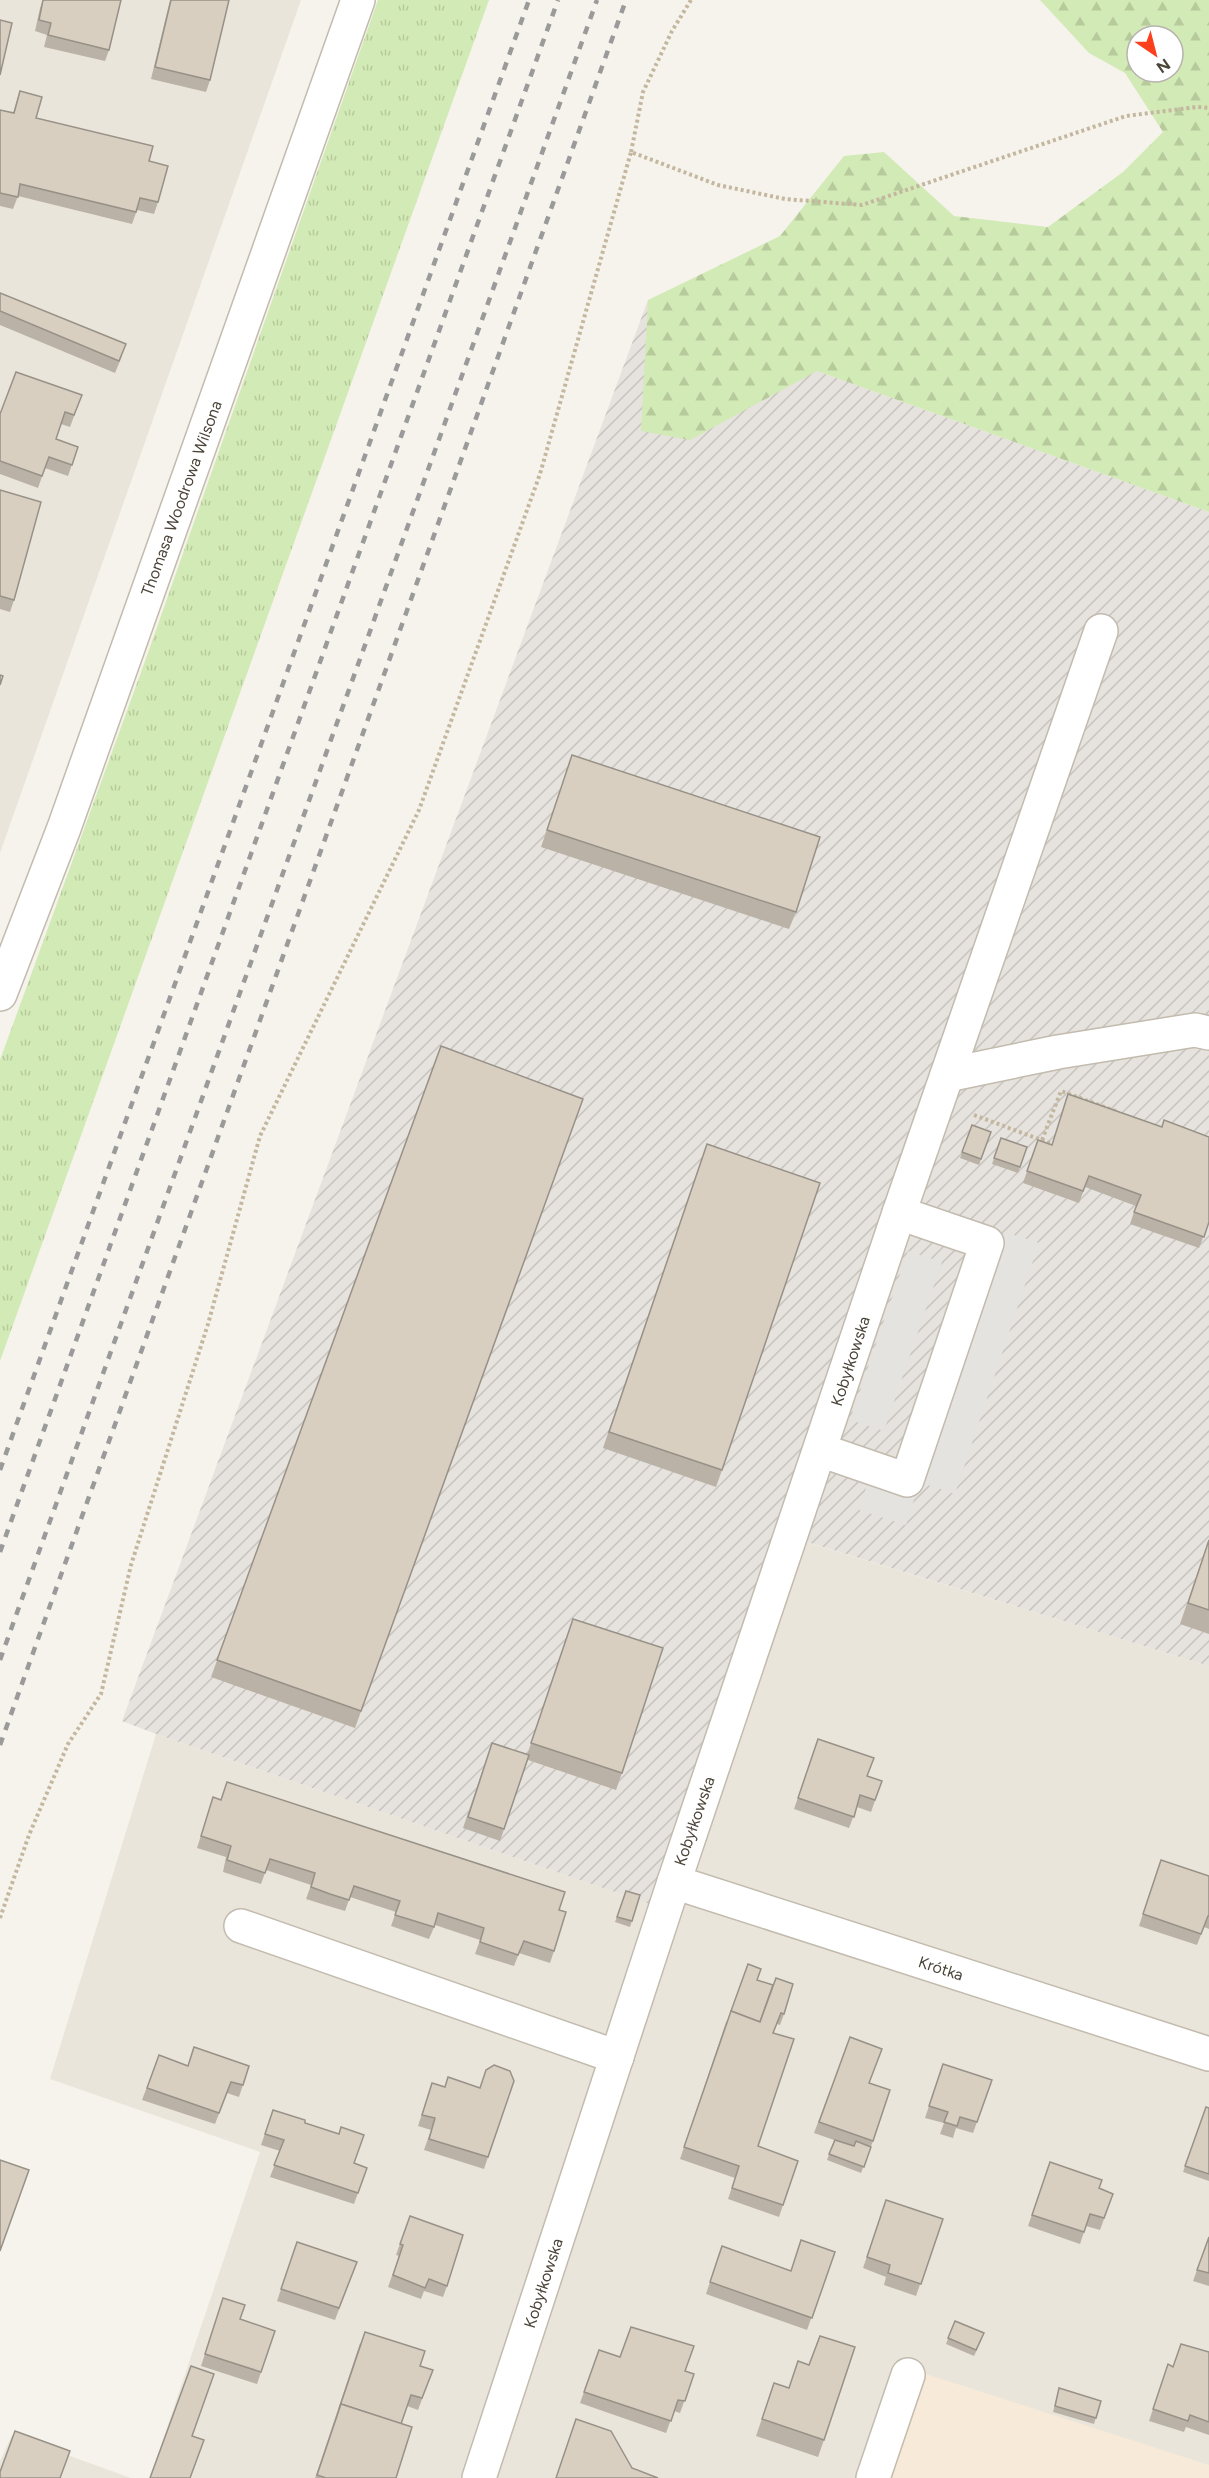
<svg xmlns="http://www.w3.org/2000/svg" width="1209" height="2478" font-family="Figtree,sans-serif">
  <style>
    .residential { fill: #eae5da }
    .commercial { fill: #f7ead8 }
    .industrial { fill: url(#industrial-furrows) }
    .grass { fill: url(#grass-tufts) }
    .forest { fill: url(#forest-firs); fill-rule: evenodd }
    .parking { fill: #e5e3e0 }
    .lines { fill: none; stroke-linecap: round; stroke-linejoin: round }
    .minor-casing { stroke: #c2bbae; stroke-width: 36 }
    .path { stroke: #c4b79f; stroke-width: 4; stroke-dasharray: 3 3; stroke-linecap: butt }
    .minor { stroke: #fff; stroke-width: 33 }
    .rail { stroke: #9a9a9a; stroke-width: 4.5; stroke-dasharray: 8 8; stroke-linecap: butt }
    .wall { fill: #bab2a6 }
    .building { fill: #d8cfc1; stroke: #979187; stroke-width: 1.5 }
    .labels { text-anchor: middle; stroke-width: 5; stroke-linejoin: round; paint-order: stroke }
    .street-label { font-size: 16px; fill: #4b4439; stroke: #fff }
  </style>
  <defs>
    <pattern id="industrial-furrows" width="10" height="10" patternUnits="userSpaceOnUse" patternTransform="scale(1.5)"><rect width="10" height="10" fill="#e6e2dd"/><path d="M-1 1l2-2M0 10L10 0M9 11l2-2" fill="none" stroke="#c7c3be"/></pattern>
    <pattern id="grass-tufts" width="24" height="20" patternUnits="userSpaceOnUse" patternTransform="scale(1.5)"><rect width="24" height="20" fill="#d2eab5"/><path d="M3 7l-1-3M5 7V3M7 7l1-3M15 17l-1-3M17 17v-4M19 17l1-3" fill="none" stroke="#b6ca9c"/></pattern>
    <pattern id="forest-firs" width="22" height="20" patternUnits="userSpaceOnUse" patternTransform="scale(1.5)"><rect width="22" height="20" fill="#d2eab5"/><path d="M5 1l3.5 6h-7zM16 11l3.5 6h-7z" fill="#b6ca9c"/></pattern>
  </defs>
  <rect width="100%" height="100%" fill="#f6f3ec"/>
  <g class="residential">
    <polygon points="0,0 301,0 0,853"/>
    <polygon points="790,1537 1209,1666 1209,2478 150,2478 260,2152 50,2079 156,1734 667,1910"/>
    <polygon points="12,2435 131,2478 0,2478 0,2461"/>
  </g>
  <polygon class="commercial" points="923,2373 1209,2465 1209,2478 889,2478"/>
  <polygon class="industrial" points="648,300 817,371 1209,512 1209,1666 791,1537 667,1910 156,1734 122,1721"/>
  <polygon class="grass" points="378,0 489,0 0,1361 0,1060 144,664"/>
  <path class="forest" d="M 1040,0 L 1209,0 L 1209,512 L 817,371 L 690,440 L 641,431 L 648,300 L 780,236 L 844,156 L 884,152 L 954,216 L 1048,227 L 1123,172 L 1163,132 L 1125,73 L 1089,53 ZM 1137,36 L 1173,36 L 1173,72 L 1137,72 Z"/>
  <g class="parking">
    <polygon points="1005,1232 1039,1243 955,1494 922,1483"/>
    <polygon points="908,1251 942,1262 884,1431 850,1420"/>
    <polygon points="869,1478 916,1493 906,1525 859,1510"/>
  </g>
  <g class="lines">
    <g class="minor-casing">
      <g id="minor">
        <polyline points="0,994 64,828 358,0"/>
        <polyline points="947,1075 1058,1052 1195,1030 1209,1033"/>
        <polyline points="820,1450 907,1480 987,1243 899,1213"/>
        <polyline points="674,1882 1209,2054"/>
        <polyline points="241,1926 617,2057"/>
        <polyline points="479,2478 674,1882 899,1213 1101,631"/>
        <polyline points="873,2478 908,2375"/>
      </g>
    </g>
    <g class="path">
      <polyline points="631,152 643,92 672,31 691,0"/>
      <polyline points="974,1115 1052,1144"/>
      <polyline points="1042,1140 1061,1091 1118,1112"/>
      <polyline points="0,1918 29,1835 68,1744 101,1694 131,1565 208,1324 260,1136 419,810 540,474 631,152 718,185 785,199 862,205 1126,116 1197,107 1209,108"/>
    </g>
    <use href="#minor" class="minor"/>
    <g class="rail">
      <polyline points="0,1470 529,0"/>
      <polyline points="0,1552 558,0"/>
      <polyline points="0,1660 597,0"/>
      <polyline points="0,1745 626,0"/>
    </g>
  </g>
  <g class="wall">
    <polygon points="43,0 109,50 105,61 44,47 47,35 35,31 40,8"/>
    <polygon points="170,0 229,0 210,80 206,92 151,79"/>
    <polygon points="20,91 36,118 149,161 158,202 154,214 137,210 132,224 18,196 13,209 0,206 0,110 13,113"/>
    <polygon points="0,293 122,356 115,373 0,325"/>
    <polygon points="82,395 70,427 61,424 56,439 78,447 68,476 45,468 38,488 0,474 0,414"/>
    <polygon points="0,490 14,600 10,612 0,609"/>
    <polygon points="572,755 796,912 789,929 541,847"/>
    <polygon points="441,1046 583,1099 355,1728 211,1677"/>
    <polygon points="1068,1094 1209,1222 1199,1248 1130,1224 1136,1206 1085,1187 1079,1203 1023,1183 1038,1140 1052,1145"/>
    <polygon points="972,1125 991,1132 979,1165 960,1158"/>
    <polygon points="1001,1138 1027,1147 1018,1173 992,1164"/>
    <polygon points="701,1161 722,1470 716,1487 603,1448"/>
    <polygon points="1209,1539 1209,1634 1180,1624"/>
    <polygon points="567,1636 622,1773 616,1790 528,1760 500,1841 463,1828 488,1754 527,1755"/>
    <polygon points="818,1739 867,1776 882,1781 871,1812 857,1807 849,1828 794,1809"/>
    <polygon points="213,1797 559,1910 554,1951 550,1963 519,1953 514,1966 475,1954 480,1940 435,1925 429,1939 391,1926 396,1912 350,1897 345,1911 325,1905 306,1899 311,1885 266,1870 261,1884 223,1872 226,1857 197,1848"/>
    <polygon points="1157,1871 1209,1876 1209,1929 1204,1927 1197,1945 1139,1926"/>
    <polygon points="626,1891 640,1895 630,1927 615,1922"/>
    <polygon points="776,1978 784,2014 780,2025 777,2024 773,2033 758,2146 798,2161 779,2217 728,2199 735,2178 680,2159 726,2022 757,1980 773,1985"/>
    <polygon points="850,2037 873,2141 861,2173 827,2160 834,2140 814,2133"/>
    <polygon points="159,2055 187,2066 249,2066 239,2097 227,2093 215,2124 142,2100"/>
    <polygon points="943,2064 992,2080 973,2133 956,2128 953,2138 940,2134 944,2123 925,2118"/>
    <polygon points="432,2083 444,2087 480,2088 488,2157 484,2169 424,2150 431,2130 418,2126"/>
    <polygon points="1206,2107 1209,2108 1209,2181 1183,2172"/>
    <polygon points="273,2110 305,2123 354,2163 367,2168 354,2204 270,2177 280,2151 261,2145"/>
    <polygon points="1050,2162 1099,2188 1113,2194 1100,2230 1086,2226 1080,2244 1028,2226"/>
    <polygon points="886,2200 943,2219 916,2296 884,2285 886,2277 863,2268"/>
    <polygon points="410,2216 447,2286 443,2297 424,2291 421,2299 388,2287 399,2256 396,2255"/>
    <polygon points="1209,2237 1209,2286 1193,2281"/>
    <polygon points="297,2242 357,2262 335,2320 277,2301"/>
    <polygon points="722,2246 790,2271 835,2252 807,2330 706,2294"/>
    <polygon points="223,2298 240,2319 275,2331 257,2384 201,2366"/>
    <polygon points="955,2321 982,2339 974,2356 946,2344"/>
    <polygon points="360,2343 433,2370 418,2410 407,2406 401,2424 396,2478 315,2478"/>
    <polygon points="599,2350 620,2357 685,2371 694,2374 680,2413 674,2411 666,2433 580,2403"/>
    <polygon points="1209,2352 1209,2435 1186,2427 1184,2432 1149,2421 1168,2364 1173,2366"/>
    <polygon points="809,2365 824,2440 818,2457 756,2436 774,2383 788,2388"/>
    <polygon points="1059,2388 1101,2401 1094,2424 1053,2412"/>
  </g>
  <g class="building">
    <polygon points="43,0 121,0 109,50 48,35 51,23 39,20"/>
    <polygon points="171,0 229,0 210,80 155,67"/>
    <polygon points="0,20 12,23 0,75"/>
    <polygon points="20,91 42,97 36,118 153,146 149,161 168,166 158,202 140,198 136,212 20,184 18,197 0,193 0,110 14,113"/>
    <polygon points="0,293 126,344 119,361 0,311"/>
    <polygon points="16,372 82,395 74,415 65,412 56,439 78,447 72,465 49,457 42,476 0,461 0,414"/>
    <polygon points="0,490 41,502 14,600 0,596"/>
    <polygon points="0,675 3,676 0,685"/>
    <polygon points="572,755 820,837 796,912 547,830"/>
    <polygon points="441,1046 583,1099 361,1711 217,1660"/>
    <polygon points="1068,1094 1162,1127 1164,1120 1209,1137 1209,1222 1204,1237 1134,1212 1141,1195 1089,1176 1083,1191 1027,1171 1038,1140 1052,1145"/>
    <polygon points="972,1125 991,1132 981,1159 962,1152"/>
    <polygon points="1001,1138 1027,1147 1020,1167 994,1158"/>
    <polygon points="707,1144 820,1183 722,1470 609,1432"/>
    <polygon points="1209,1540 1209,1610 1188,1603"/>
    <polygon points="573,1619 663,1648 622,1773 531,1743"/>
    <polygon points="818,1739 874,1758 867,1776 882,1781 875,1800 860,1795 854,1817 798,1798"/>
    <polygon points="492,1743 529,1755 504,1829 468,1817"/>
    <polygon points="227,1782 565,1892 559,1910 566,1912 554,1951 524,1941 518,1955 480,1942 484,1928 438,1913 434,1927 395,1915 400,1901 354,1886 349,1900 330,1894 311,1887 315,1873 270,1859 265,1873 227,1860 231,1846 201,1836 213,1797 221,1800"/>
    <polygon points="1161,1860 1209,1876 1209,1916 1208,1916 1201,1934 1143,1914"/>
    <polygon points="626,1891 640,1895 632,1921 617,1917"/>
    <polygon points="748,1964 761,1969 757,1980 773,1985 760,2022 731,2011"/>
    <polygon points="776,1978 793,1984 784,2014 781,2013 773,2033 794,2039 758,2146 798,2161 783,2205 732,2188 739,2166 684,2147 731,2011 760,2022"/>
    <polygon points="850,2037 882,2049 869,2083 890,2090 873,2141 819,2122"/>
    <polygon points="194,2047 249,2066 243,2085 231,2082 219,2113 147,2088 159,2055 188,2066"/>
    <polygon points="943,2064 992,2080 977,2122 960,2117 957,2126 944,2122 948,2112 929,2106"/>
    <polygon points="494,2065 510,2071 514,2081 488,2157 429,2139 435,2118 422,2115 432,2083 445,2087 448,2077 480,2088 486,2070"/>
    <polygon points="1206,2107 1209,2108 1209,2174 1185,2166"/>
    <polygon points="273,2110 305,2120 305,2123 339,2134 341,2127 364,2135 354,2163 367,2168 358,2193 274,2165 284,2140 265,2134"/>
    <polygon points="835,2140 854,2146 856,2141 871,2147 864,2167 829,2154"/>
    <polygon points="0,2160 29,2170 0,2251"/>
    <polygon points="1050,2162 1102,2180 1099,2188 1113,2194 1104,2218 1090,2214 1084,2232 1032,2215"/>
    <polygon points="886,2200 943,2219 921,2284 888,2273 890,2265 867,2257"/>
    <polygon points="410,2216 463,2235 447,2286 429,2279 425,2288 393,2275 403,2245 400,2244"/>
    <polygon points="1209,2237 1209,2273 1197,2270"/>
    <polygon points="801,2240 835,2252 812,2318 710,2282 722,2246 791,2271"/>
    <polygon points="297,2242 357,2262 339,2308 281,2289"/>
    <polygon points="223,2298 245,2305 240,2319 275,2331 261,2372 205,2354"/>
    <polygon points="955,2321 984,2333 976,2350 948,2338"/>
    <polygon points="631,2327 694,2346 685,2371 694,2374 685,2401 678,2400 671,2421 584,2392 599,2350 620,2357"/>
    <polygon points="365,2332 425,2351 420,2366 433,2370 422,2398 411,2395 401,2424 341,2404 339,2409"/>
    <polygon points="820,2336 855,2347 824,2440 762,2419 774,2383 789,2388 798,2361 809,2365"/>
    <polygon points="1181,2344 1209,2352 1209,2422 1190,2415 1188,2421 1153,2409 1168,2364 1173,2367"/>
    <polygon points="191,2366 214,2374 192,2436 204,2440 190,2478 150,2478"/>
    <polygon points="1059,2388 1101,2401 1096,2418 1055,2406"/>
    <polygon points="341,2404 412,2427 396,2478 326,2478 317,2475"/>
    <polygon points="576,2419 611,2431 632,2468 658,2478 556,2478"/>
    <polygon points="15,2431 70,2451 60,2478 0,2478 0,2472"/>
  </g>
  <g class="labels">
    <g class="street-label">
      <text transform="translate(181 498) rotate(-70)" y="6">Thomasa Woodrowa Wilsona</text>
      <text transform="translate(850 1361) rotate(-72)" y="6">Kobyłkowska</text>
      <text transform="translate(694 1821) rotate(-71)" y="6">Kobyłkowska</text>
      <text transform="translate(941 1968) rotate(18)" y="6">Krótka</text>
      <text transform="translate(543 2283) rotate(-72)" y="6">Kobyłkowska</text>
    </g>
  </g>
  <g transform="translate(1155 54) rotate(145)"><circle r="28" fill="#ffffff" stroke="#b7b4b0" stroke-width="1.5"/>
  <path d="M0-4.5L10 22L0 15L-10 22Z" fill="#fc3f1d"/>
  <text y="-9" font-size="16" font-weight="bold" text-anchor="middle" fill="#4b4439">N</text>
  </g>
</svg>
